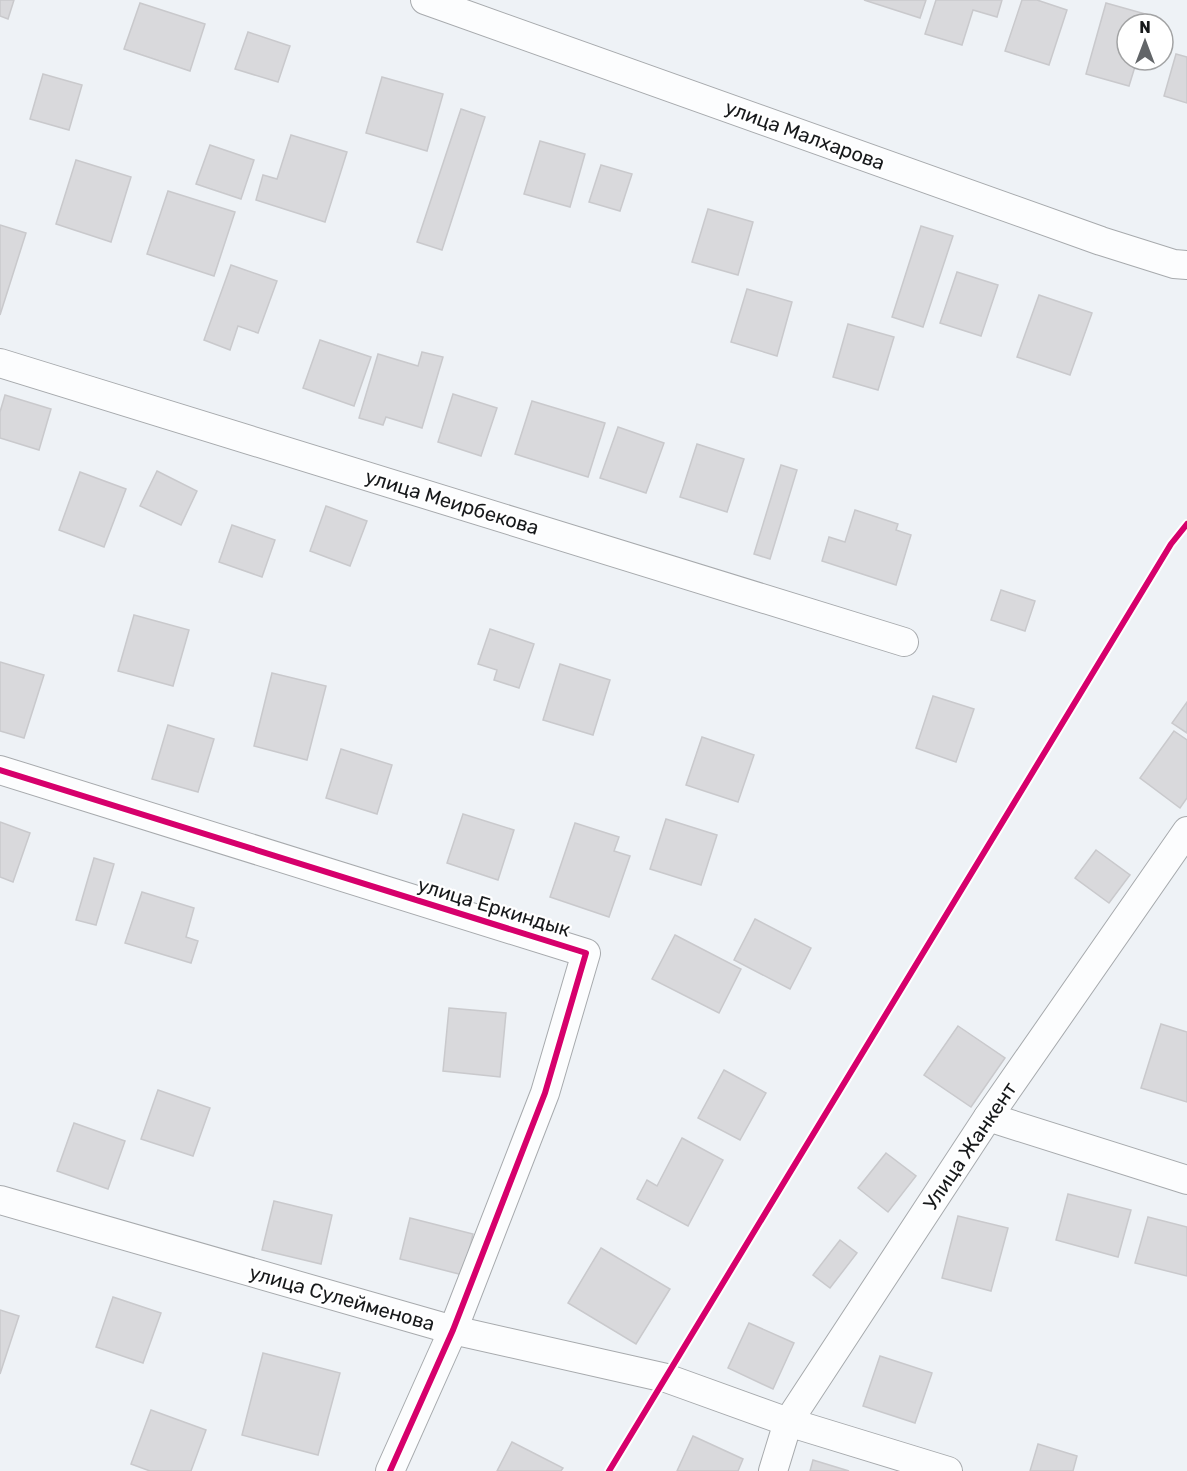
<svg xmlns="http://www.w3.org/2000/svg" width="1187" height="1471" font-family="Rubik,sans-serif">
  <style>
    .building { fill: #d9d9dc; stroke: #c9c9cc; stroke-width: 1.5 }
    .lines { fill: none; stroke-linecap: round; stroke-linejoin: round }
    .street-casing { stroke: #a7aaad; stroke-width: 30 }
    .street { stroke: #fcfdfe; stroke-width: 28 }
    .cycleway-casing { stroke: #fff; stroke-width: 10 }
    .cycleway { stroke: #d6006c; stroke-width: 6 }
    .labels { text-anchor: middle; stroke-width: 4.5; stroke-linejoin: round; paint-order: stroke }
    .street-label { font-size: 20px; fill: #17191b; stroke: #fff }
  </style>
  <rect width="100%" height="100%" fill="#eef2f6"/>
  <g class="building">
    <polygon points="0,0 14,0 8,19 0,16"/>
    <polygon points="864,0 926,0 920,18"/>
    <polygon points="936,0 1002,0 997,17 973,10 962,45 925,34"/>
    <polygon points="1022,0 1037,0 1067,10 1049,65 1005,51"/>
    <polygon points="140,3 205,24 190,71 124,49"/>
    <polygon points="1106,3 1149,15 1147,24 1127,24 1127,60 1137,60 1129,86 1086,74"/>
    <polygon points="248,32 290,46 278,82 235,69"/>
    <polygon points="1176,54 1187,57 1187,103 1164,96"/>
    <polygon points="43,74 82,85 69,130 30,119"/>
    <polygon points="382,77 443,94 427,151 366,133"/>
    <polygon points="461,109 485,117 442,250 417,242"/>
    <polygon points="291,135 347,152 325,222 256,200 263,175 277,179"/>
    <polygon points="540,141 585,154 570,207 524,194"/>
    <polygon points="210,145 254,160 241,199 196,184"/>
    <polygon points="76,160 131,177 111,242 56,224"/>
    <polygon points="601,165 632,174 620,211 589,202"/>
    <polygon points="168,191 235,212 214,276 147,254"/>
    <polygon points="708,209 753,222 738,275 692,262"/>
    <polygon points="0,225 26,233 0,315"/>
    <polygon points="921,226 953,236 923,327 892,317"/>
    <polygon points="231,265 277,281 258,333 238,326 230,350 204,340"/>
    <polygon points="957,272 998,285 981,336 940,323"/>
    <polygon points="747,289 792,302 777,356 731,342"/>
    <polygon points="1039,295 1092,313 1070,375 1017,357"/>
    <polygon points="848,324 894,337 878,390 833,377"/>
    <polygon points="320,340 371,357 354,406 303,388"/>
    <polygon points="422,352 443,357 422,428 386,417 383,425 359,418 378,354 418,366"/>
    <polygon points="453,394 497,408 481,456 438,442"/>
    <polygon points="5,395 51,409 39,450 0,438 0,412"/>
    <polygon points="532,401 605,423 588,477 515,454"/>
    <polygon points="618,427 664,443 646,493 600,478"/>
    <polygon points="697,444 744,459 727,512 680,497"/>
    <polygon points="781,465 797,470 770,559 754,554"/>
    <polygon points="157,471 197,491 181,525 140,506"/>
    <polygon points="80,472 126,489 104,547 59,530"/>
    <polygon points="326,506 367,521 350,566 310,551"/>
    <polygon points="855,510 898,524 896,530 911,535 896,585 822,561 829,537 845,542"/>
    <polygon points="232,525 275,540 262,577 219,562"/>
    <polygon points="1001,590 1035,601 1025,631 991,620"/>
    <polygon points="134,615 189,630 173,686 118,671"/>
    <polygon points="490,629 534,644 519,688 494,680 497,670 478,664"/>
    <polygon points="0,662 44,675 24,738 0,731"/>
    <polygon points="560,664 610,680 593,735 543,720"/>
    <polygon points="272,673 326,686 307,760 254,746"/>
    <polygon points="933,696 974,709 956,762 916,748"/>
    <polygon points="1187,702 1187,733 1172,723"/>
    <polygon points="168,725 214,739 198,792 152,779"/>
    <polygon points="1174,731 1187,740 1187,798 1180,808 1140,778"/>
    <polygon points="702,737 754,755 738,802 686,785"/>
    <polygon points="341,749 392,765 377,814 326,798"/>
    <polygon points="463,814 514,830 498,880 447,863"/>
    <polygon points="666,819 717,835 701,885 650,869"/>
    <polygon points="0,822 30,833 13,882 0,877"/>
    <polygon points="575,823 619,837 614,851 630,856 609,917 550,897"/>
    <polygon points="1096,850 1130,875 1109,903 1075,878"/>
    <polygon points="94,858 114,864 96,925 76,920"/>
    <polygon points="142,892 194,908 186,937 198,941 191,963 125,943"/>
    <polygon points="755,919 811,948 790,989 734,960"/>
    <polygon points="675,935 741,969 719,1013 652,979"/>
    <polygon points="449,1008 506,1013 500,1077 443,1071"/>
    <polygon points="1161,1024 1187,1032 1187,1102 1141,1088"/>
    <polygon points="958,1026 1005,1058 971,1107 924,1075"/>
    <polygon points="724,1070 766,1093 740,1140 698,1118"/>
    <polygon points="158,1090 210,1108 193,1156 141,1139"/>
    <polygon points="74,1123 125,1141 108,1189 57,1171"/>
    <polygon points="682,1138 723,1160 688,1226 637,1199 647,1180 657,1186"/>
    <polygon points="886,1153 916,1176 888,1212 858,1188"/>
    <polygon points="1068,1194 1131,1210 1118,1257 1056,1240"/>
    <polygon points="274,1201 332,1215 321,1264 262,1250"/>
    <polygon points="958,1216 1008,1228 991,1291 942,1278"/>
    <polygon points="1148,1217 1187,1227 1187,1276 1135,1263"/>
    <polygon points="410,1218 473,1234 463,1275 400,1259"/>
    <polygon points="840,1240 857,1253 830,1288 813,1275"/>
    <polygon points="601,1248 670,1289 636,1344 568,1303"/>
    <polygon points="113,1297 161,1313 143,1363 96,1347"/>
    <polygon points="0,1310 19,1316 0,1374"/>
    <polygon points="749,1323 794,1343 773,1389 728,1368"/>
    <polygon points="263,1353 340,1373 318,1455 242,1435"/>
    <polygon points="880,1356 932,1373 915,1423 863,1406"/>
    <polygon points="151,1410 206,1430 191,1471 150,1471 131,1464"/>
    <polygon points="693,1436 743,1459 738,1471 677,1471"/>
    <polygon points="512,1442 563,1468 561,1471 497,1471"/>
    <polygon points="1038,1444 1077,1456 1073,1471 1030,1471"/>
    <polygon points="813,1460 849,1471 810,1471"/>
  </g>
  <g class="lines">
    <g class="street-casing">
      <g id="street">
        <polyline points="425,0 1101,241 1174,264 1187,265"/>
        <polyline points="0,363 904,642"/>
        <polyline points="0,770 586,953 545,1093 453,1330 390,1471"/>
        <polyline points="988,1117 1187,1180"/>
        <polyline points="0,1200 453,1330 666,1378 788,1422 948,1471"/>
        <polyline points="773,1471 788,1422 988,1117 1187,831"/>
      </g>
    </g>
    <use href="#street" class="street"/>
    <g class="cycleway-casing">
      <g id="cycleway">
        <polyline points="0,770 586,953 545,1093 453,1330 390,1471"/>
        <polyline points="609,1471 1171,544 1187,524"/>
      </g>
    </g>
    <use href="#cycleway" class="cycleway"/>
  </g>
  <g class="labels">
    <g class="street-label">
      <text transform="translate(805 135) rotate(20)" y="7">улица Малхарова</text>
      <text transform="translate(452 502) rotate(17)" y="7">улица Меирбекова</text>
      <text transform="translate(494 907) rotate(17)" y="7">улица Еркиндык</text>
      <text transform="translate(970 1146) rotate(-56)" y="7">Улица Жанкент</text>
      <text transform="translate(342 1298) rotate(16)" y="7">улица Сулейменова</text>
    </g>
  </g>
  <g transform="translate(1145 42)"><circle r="28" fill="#ffffff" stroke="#a2a3a4" stroke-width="1.5"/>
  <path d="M0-4.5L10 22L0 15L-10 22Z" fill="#626568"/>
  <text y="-9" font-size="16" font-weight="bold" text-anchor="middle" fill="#17191b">N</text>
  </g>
</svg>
